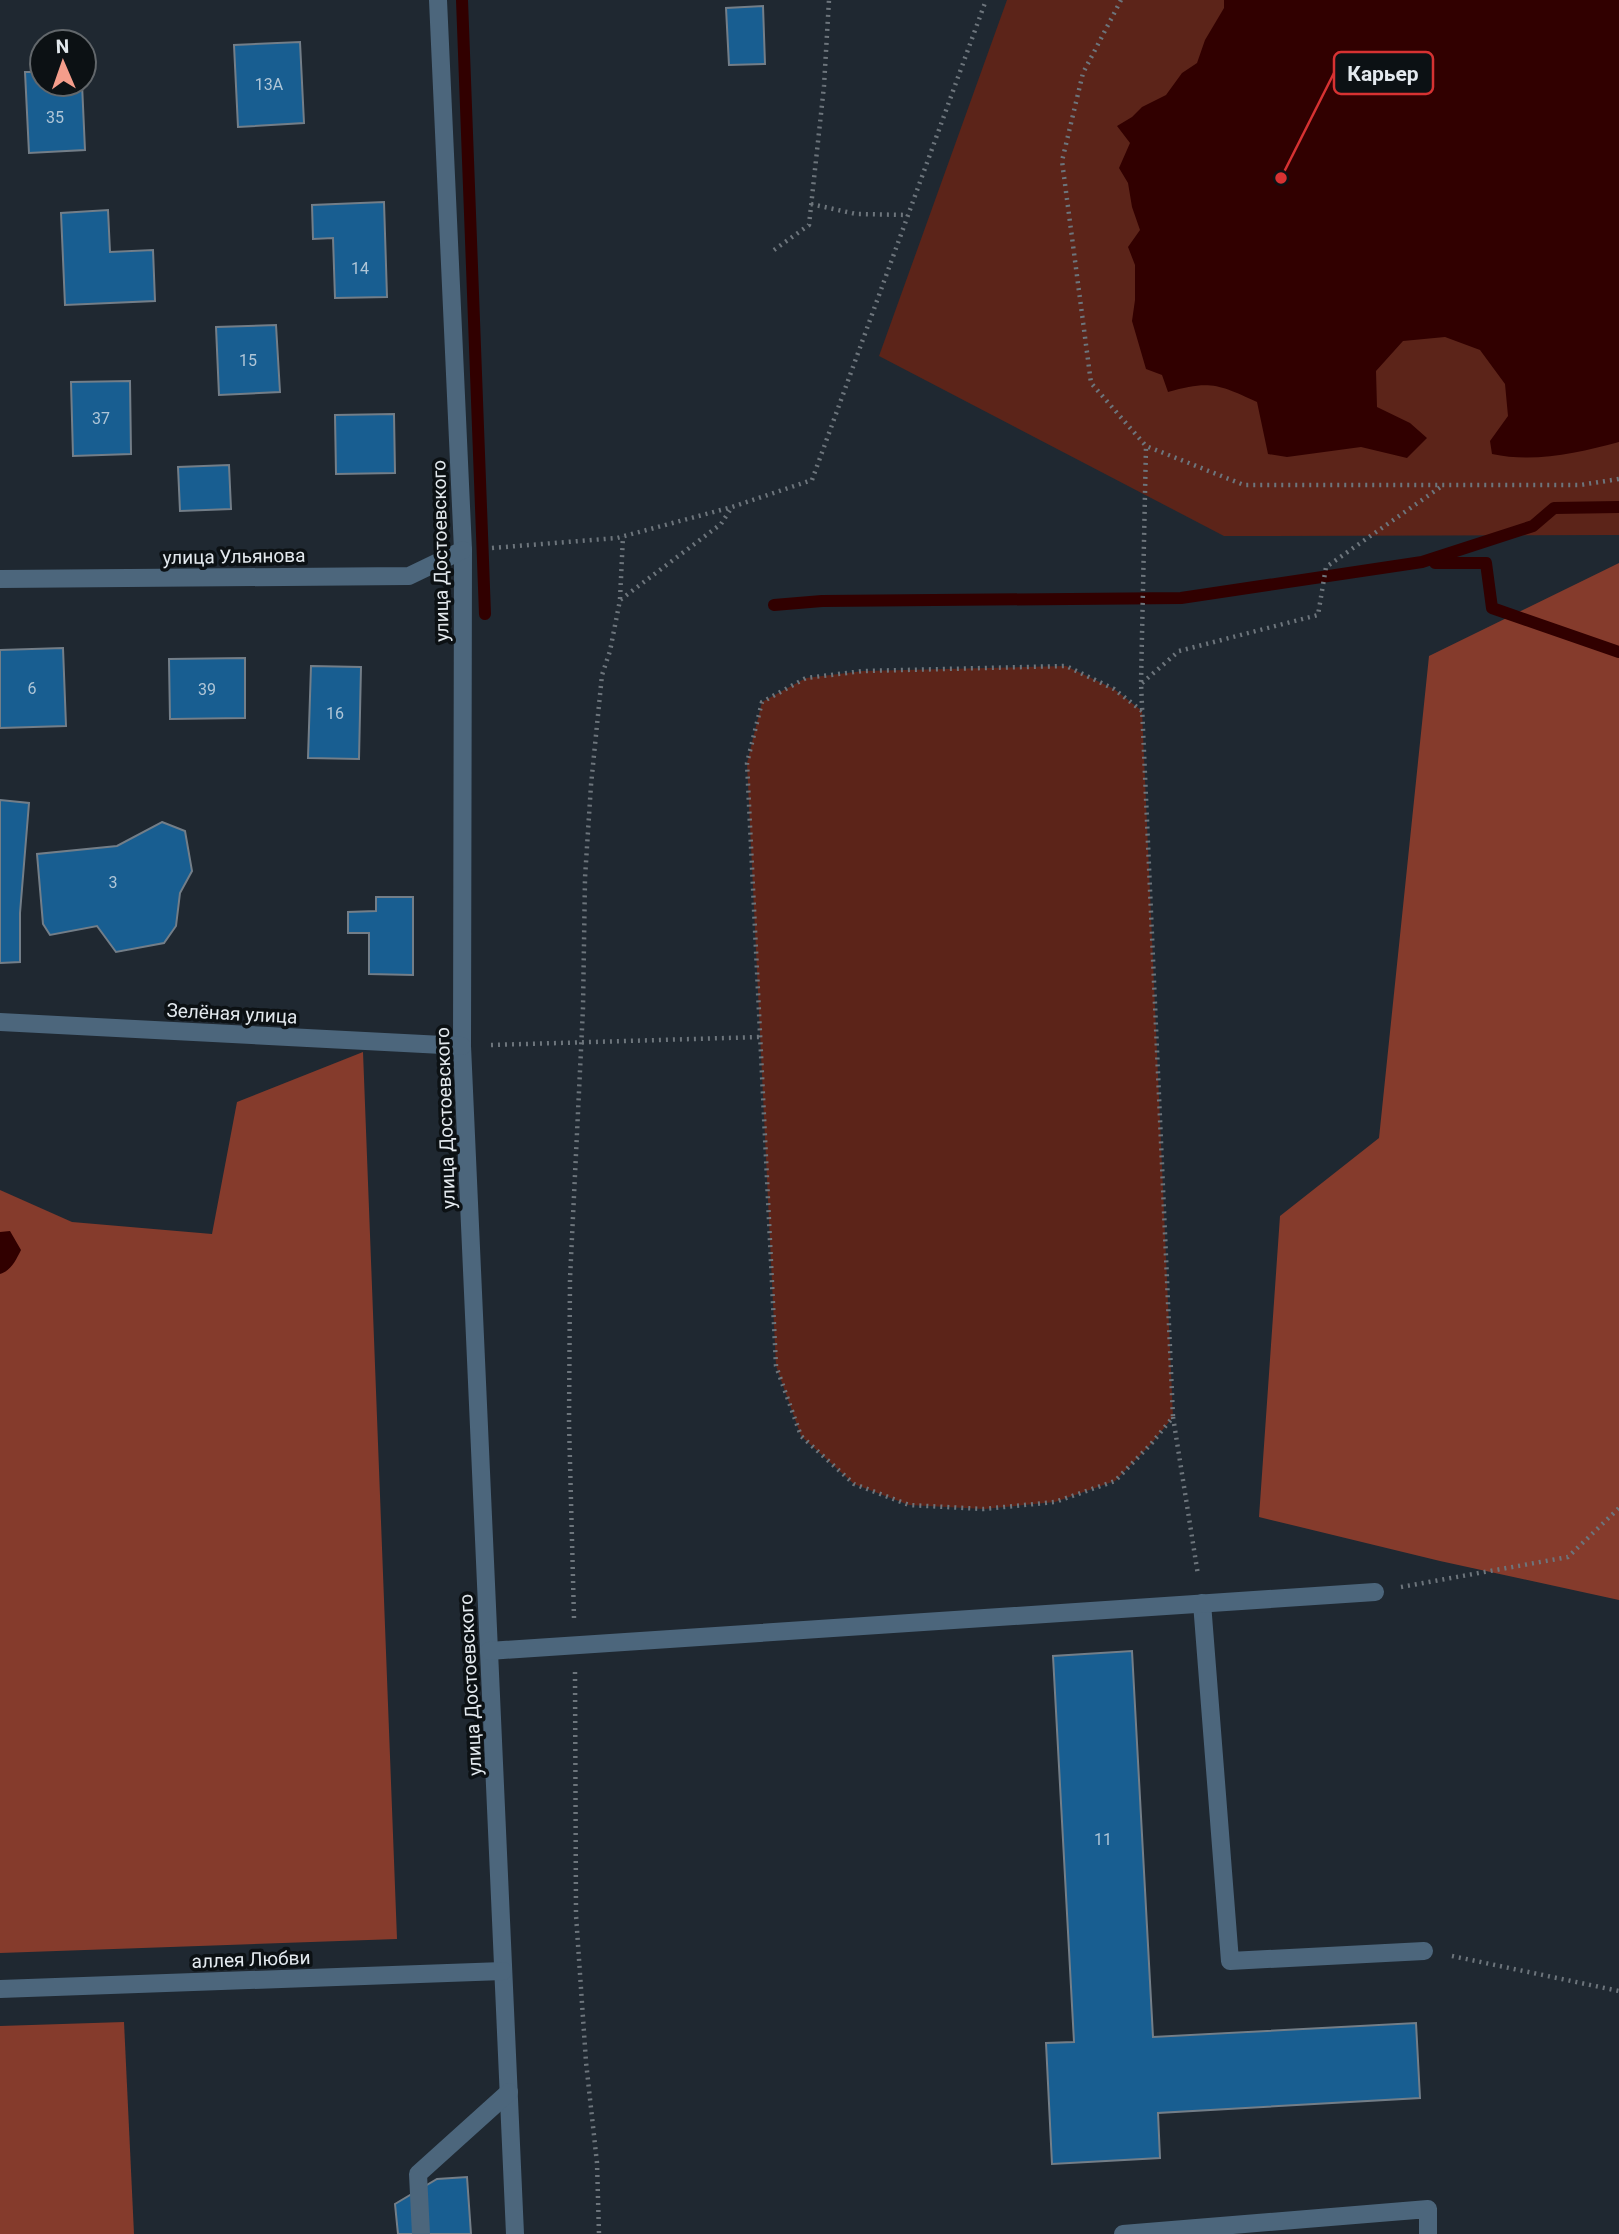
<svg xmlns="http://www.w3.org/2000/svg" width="1619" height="2234" font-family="Roboto,sans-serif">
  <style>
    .green { fill: #5c2419 }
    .forest { fill: #853b2c }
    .water { fill: #310000 }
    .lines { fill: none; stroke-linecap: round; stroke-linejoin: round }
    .stream { stroke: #310000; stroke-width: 12 }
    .building { fill: #185e91; stroke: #737e88; stroke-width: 2 }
    .path { stroke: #6d757c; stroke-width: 4.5; stroke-dasharray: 2 5; stroke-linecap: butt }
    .minor { stroke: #4c667c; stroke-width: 18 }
    .labels { text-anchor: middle; stroke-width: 7; stroke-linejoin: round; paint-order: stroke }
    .number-label { font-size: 16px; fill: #b0c6d7 }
    .street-label { font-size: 19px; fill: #e3e9ee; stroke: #0c1114 }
    .leader { fill: none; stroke: #d73232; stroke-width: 2.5 }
    .callout-dot { fill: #d73232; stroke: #0c1114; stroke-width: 2.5 }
    .callout { fill: #0c1114; stroke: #d73232; stroke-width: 2.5 }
    .callout-label { font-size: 21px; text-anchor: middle; font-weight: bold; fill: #e3e9ee }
  </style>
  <rect width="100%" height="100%" fill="#1f2831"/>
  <g class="green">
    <polygon points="1007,0 1619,0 1619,535 1224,536 879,356"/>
    <polygon points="1066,666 1114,689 1142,711 1173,1417 1151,1444 1115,1481 1055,1502 984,1509 909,1505 854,1484 801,1436 776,1366 747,763 762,702 806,678 863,671"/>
  </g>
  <g class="forest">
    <polygon points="1619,563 1619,1600 1440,1561 1259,1517 1280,1216 1379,1138 1429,656"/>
    <polygon points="363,1052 397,1939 0,1953 0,1190 72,1222 212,1234 237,1102"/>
    <polygon points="124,2022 134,2234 0,2234 0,2026"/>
  </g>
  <g class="water">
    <path d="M 1224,0 L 1619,0 L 1619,442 C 1578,453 1534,463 1492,454 L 1490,441 L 1508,416 L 1505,384 L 1480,350 L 1445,337 L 1403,341 L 1376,371 L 1377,407 L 1410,423 L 1427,438 L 1407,458 L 1361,447 L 1287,457 L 1268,454 L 1257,402 C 1219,384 1209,380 1168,392 L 1162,375 L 1146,369 L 1132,321 L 1135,300 L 1135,265 L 1128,247 L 1140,230 L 1132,207 L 1128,183 L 1119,168 L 1130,143 L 1117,126 L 1132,117 L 1142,107 L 1166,95 L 1182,73 L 1197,63 L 1205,40 L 1224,8 Z"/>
    <path d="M 10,1231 L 21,1250 C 16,1260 11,1271 0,1274 L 0,1232 Z"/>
  </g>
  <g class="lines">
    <g class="stream">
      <polyline points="462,0 485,614"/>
      <polyline points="1435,563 1486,563 1492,608 1619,652"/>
      <polyline points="774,605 822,601 1181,598 1422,562 1533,526 1554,508 1619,507"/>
    </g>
  </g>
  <g class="building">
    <polygon points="763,6 765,64 729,65 726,8"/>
    <polygon points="300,42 304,123 238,127 234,45"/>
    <polygon points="25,72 42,72 42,84 82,84 85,150 29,153"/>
    <polygon points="384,202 387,297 335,298 333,238 313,239 312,205"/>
    <polygon points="108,210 110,252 153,250 155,301 65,305 61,213"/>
    <polygon points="276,325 280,392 219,395 216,327"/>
    <polygon points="130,381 131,454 73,456 71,382"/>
    <polygon points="394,414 395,473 336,474 335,415"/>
    <polygon points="229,465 231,509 180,511 178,467"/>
    <polygon points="63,648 66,726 0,728 0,650"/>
    <polygon points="245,658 245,718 170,719 169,659"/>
    <polygon points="311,666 361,667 359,759 308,758"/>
    <polygon points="0,800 29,803 20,913 20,962 0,963"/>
    <polygon points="162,822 185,831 192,871 180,893 176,926 164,943 116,952 97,926 50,935 43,924 37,854 117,846"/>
    <polygon points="376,897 413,897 413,975 369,974 369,933 348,933 348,912 376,911"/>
    <polygon points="1132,1651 1153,2037 1416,2023 1420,2098 1158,2113 1160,2158 1052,2164 1046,2043 1074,2042 1053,1656"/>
    <polygon points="467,2177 471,2234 398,2234 395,2204 437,2179"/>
  </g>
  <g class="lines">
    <g class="path">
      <polyline points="1121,0 1083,73 1062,161 1091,383 1146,446 1244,485 1580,485 1619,479"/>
      <polyline points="811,204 856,214 908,215"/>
      <polyline points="774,250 809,225 824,86 829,0"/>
      <polyline points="492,548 617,538 732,507 812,480 986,0"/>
      <polyline points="620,599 623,536"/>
      <polyline points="1142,683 1179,651 1318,615 1326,567 1442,486"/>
      <polyline points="1142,711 1114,689 1066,666 863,671 806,678 762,702 747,763 776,1366 801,1436 854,1484 909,1505 984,1509 1055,1502 1115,1481 1151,1444 1173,1417 1141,683 1146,446"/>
      <polyline points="491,1045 760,1037"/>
      <polyline points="1173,1417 1198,1575"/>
      <polyline points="1401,1587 1568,1557 1619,1508"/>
      <polyline points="574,1618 569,1423 570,1279 583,1008 585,878 591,785 602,675 610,651 620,600 721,524 732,507"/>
      <polyline points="575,1672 576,1915 586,2062 597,2163 599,2234"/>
      <polyline points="1452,1956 1619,1991"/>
    </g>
    <g class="minor">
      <polyline points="438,0 463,550 462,1046 515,2234"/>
      <polyline points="0,579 409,576 463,550"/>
      <polyline points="0,1022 462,1046"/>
      <polyline points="1202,1603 1230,1961 1424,1951"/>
      <polyline points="489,1651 1375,1592"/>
      <polyline points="0,1989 503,1971"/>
      <polyline points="421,2234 418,2174 509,2092"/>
      <polyline points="1123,2234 1428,2209 1428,2234"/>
    </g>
  </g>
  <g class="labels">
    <g class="number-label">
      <text x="269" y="90">13А</text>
      <text x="55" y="123">35</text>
      <text x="360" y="274">14</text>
      <text x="248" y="366">15</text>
      <text x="101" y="424">37</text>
      <text x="32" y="694">6</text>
      <text x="207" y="695">39</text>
      <text x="335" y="719">16</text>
      <text x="113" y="888">3</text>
      <text x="1103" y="1845">11</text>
    </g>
    <g class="street-label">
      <text transform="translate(440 551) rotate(-91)" y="7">улица Достоевского</text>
      <text transform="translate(234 556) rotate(-1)" y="7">улица Ульянова</text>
      <text transform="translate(232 1013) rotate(3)" y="7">Зелёная улица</text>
      <text transform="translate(445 1118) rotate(-92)" y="7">улица Достоевского</text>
      <text transform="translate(470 1685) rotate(-93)" y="7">улица Достоевского</text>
      <text transform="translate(251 1959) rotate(-2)" y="7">аллея Любви</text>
    </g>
  </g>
  <path class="leader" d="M1281 178L1334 73"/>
  <circle class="callout-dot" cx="1281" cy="178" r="7"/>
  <rect class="callout" x="1334" y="52" width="99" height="42" rx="7"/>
  <g class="callout-label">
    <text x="1383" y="81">Карьер</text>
  </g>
  <g transform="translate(63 63) rotate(358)"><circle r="33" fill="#0c1114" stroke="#62676b" stroke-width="2"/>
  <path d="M0-5L12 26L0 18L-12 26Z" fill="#f49d8b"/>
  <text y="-10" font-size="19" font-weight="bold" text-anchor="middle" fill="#e3e9ee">N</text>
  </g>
</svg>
